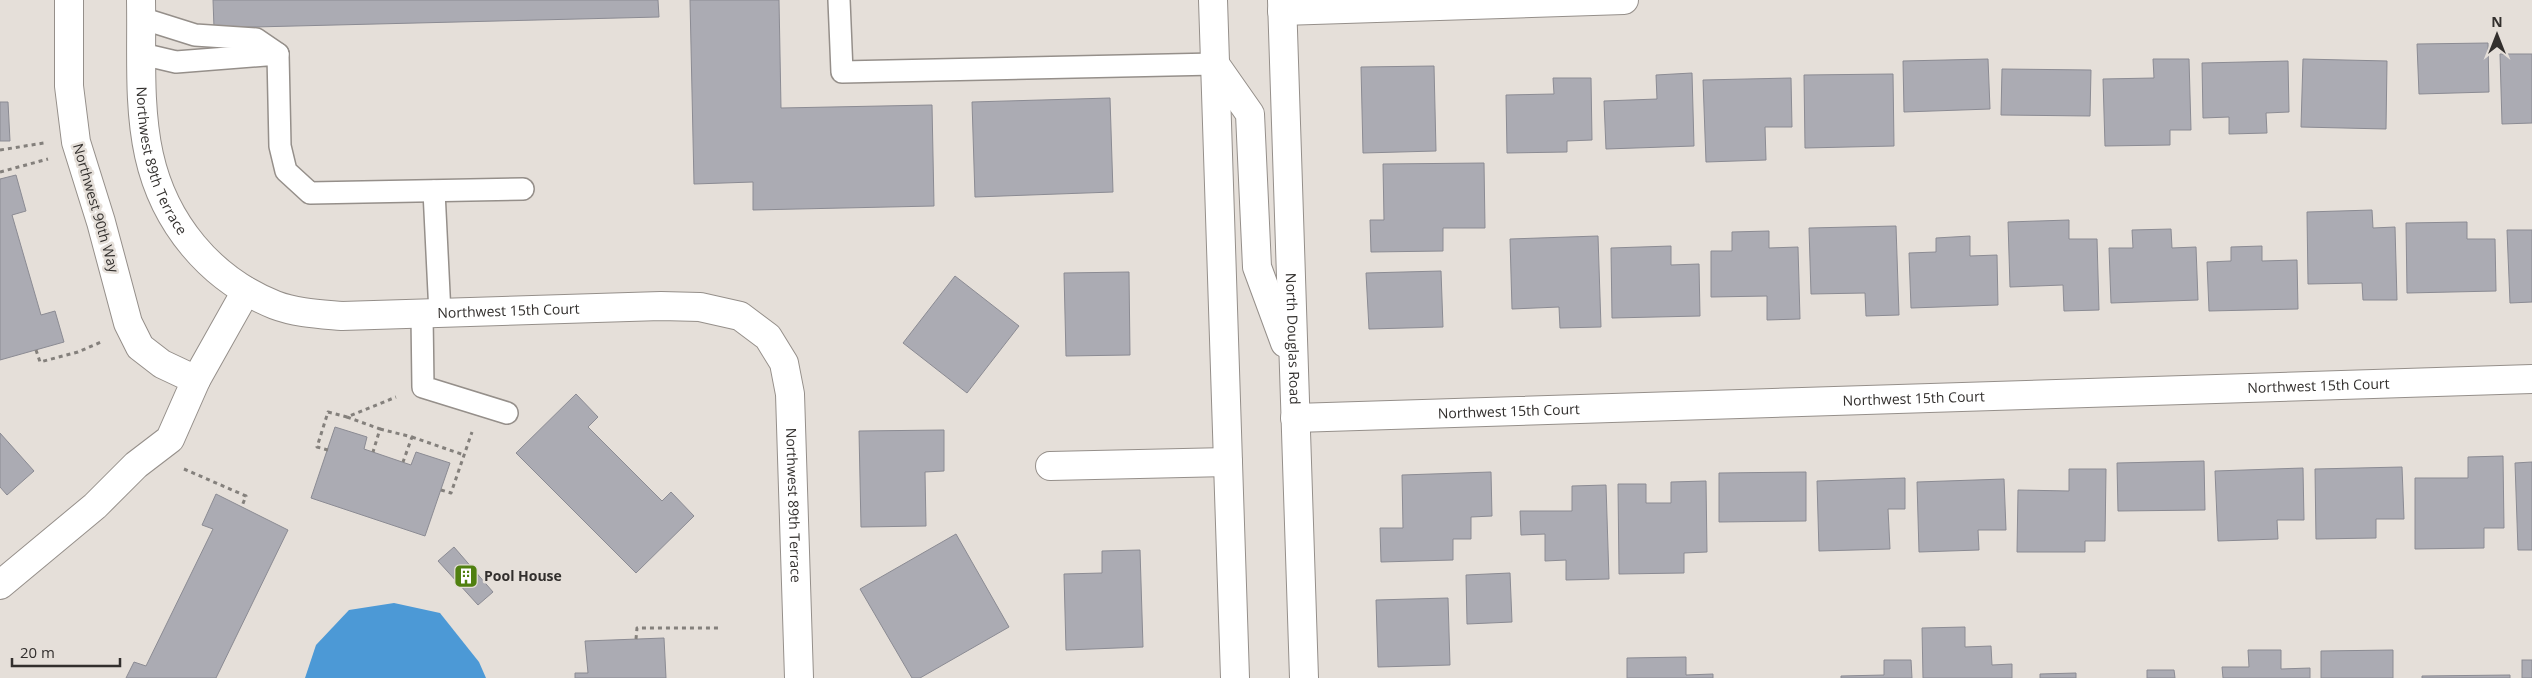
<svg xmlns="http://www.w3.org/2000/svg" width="2532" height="678" font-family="'Open Sans',sans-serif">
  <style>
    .water { fill: #4c99d6 }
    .building { fill: #ababb3; stroke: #8b8b93 }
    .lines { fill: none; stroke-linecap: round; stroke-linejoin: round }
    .lane-casing { stroke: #958f8a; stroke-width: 24 }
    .street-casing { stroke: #958f8a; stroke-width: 30 }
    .secondary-casing { stroke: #958f8a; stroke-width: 30 }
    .path { stroke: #84807c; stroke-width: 3; stroke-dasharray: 4 4; stroke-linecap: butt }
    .lane { stroke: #fff; stroke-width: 21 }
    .street { stroke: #fff; stroke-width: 28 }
    .secondary { stroke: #fff; stroke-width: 28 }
    .labels { text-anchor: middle; stroke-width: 5; stroke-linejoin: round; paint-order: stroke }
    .street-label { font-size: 14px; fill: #322f2d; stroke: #e5dfd9 }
    .poi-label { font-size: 14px; font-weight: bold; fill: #322f2d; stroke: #e5dfd9; text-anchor: start }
  </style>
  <rect width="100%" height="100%" fill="#e5dfd9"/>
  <polygon class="water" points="394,603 440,613 479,662 486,678 305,678 316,645 349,610"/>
  <g class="building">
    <polygon points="213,0 658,0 659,17 214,28"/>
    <polygon points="690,0 779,0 781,108 932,105 934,206 753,210 753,182 694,184"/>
    <polygon points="2488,43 2489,92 2419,94 2417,44"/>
    <polygon points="2500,54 2532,54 2532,123 2502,124"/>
    <polygon points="1988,59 1990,109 1904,112 1903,61"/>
    <polygon points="2153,59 2189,59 2191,130 2170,130 2170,145 2105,146 2103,79 2154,78"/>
    <polygon points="2303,59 2387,61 2386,129 2301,127"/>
    <polygon points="2288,61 2289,112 2266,113 2267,133 2229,134 2229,117 2203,118 2202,63"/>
    <polygon points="1434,66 1436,151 1363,153 1361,67"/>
    <polygon points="2002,69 2091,70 2090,116 2001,115"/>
    <polygon points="1692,73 1694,146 1606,149 1604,101 1657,99 1656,75"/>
    <polygon points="1893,74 1894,146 1805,148 1804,75"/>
    <polygon points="1553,78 1591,78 1592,140 1567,141 1567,152 1507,153 1506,95 1554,94"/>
    <polygon points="1791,78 1792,127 1765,127 1766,160 1706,162 1703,80"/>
    <polygon points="1110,98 1113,192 975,197 972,102"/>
    <polygon points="0,102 8,102 10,141 0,141"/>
    <polygon points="1484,163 1485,228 1443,228 1443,251 1371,252 1370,220 1384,220 1383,164"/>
    <polygon points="16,175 26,211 12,215 41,315 55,311 64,342 0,360 0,179"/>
    <polygon points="2372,210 2373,228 2395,227 2397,300 2363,300 2362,283 2308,284 2307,212"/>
    <polygon points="2069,220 2069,239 2097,239 2099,310 2064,311 2063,285 2010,287 2008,222"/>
    <polygon points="2467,222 2467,239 2495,239 2496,291 2407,293 2406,223"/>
    <polygon points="1896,226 1899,315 1866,316 1865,293 1811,294 1809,228"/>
    <polygon points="2171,229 2172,248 2196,247 2198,300 2111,303 2109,248 2133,248 2132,230"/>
    <polygon points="2507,230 2532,230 2532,302 2510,303"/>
    <polygon points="1769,231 1769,248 1798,247 1800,319 1767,320 1767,296 1711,297 1711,251 1732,251 1732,232"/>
    <polygon points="1598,236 1601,327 1560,328 1559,307 1512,309 1510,239"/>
    <polygon points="1970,236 1970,256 1997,255 1998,305 1911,308 1909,253 1936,252 1936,238"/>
    <polygon points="1671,246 1671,265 1699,264 1700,316 1612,318 1611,248"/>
    <polygon points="2262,246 2262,261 2297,260 2298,309 2209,311 2207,262 2231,261 2231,247"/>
    <polygon points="1441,271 1443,327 1369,329 1366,273"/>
    <polygon points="1129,272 1130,355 1066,356 1064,273"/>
    <polygon points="955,276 1019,326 967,393 903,343"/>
    <polygon points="576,394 598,417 588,427 662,501 671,492 694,516 636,573 516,453"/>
    <polygon points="335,427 367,437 364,449 411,465 416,452 450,463 425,536 311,498"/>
    <polygon points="944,430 944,471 925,472 926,526 861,527 859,431"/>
    <polygon points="0,433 34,471 7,495 0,487"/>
    <polygon points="2503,456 2504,528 2484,528 2484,548 2415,549 2415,478 2468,478 2468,457"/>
    <polygon points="2204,461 2205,510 2118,511 2117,463"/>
    <polygon points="2532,462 2532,550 2518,550 2515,463"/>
    <polygon points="2402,467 2404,519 2376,519 2376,538 2316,539 2315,469"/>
    <polygon points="2303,468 2304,520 2277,520 2278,539 2218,541 2215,471"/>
    <polygon points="2069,469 2106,469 2105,541 2085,541 2085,552 2017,552 2018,490 2069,491"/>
    <polygon points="1491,472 1492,516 1471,517 1471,539 1453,539 1453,560 1381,562 1380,528 1403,528 1402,475"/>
    <polygon points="1806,472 1806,521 1719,522 1719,473"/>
    <polygon points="1905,478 1905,509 1888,509 1890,549 1819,551 1817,481"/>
    <polygon points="2004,479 2006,530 1978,530 1979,550 1919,552 1917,482"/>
    <polygon points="1706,481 1707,552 1684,553 1684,573 1619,574 1618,484 1646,484 1646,503 1671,503 1671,482"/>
    <polygon points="1606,485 1609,579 1566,580 1566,560 1545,561 1545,534 1521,535 1520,511 1572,511 1572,486"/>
    <polygon points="216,494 288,530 216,678 126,678 134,662 146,666 213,529 202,525"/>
    <polygon points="956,534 1009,627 920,678 912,678 860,589"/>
    <polygon points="454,547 493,592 478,605 438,561"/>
    <polygon points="1140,550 1143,647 1066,650 1064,574 1102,573 1102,551"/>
    <polygon points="1510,573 1512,622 1467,624 1466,575"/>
    <polygon points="1448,598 1450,665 1378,667 1376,600"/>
    <polygon points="1965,627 1965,647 1991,646 1992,665 2012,664 2012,678 1923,678 1922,628"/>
    <polygon points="664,638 666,678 575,678 575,673 588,673 585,641"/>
    <polygon points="2248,650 2281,650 2281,669 2310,668 2310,678 2223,678 2222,667 2249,667"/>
    <polygon points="2393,650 2393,678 2321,678 2321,651"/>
    <polygon points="1686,657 1686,675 1713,674 1713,678 1627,678 1627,658"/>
    <polygon points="1884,660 1911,660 1912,678 1841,678 1841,676 1884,675"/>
    <rect x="2522" y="660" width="10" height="18"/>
    <polygon points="2147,670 2174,670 2175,678 2147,678"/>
    <polygon points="2076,673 2076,678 2040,678 2040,674"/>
    <polygon points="2510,675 2510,678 2422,678 2422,676"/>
  </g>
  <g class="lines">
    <g class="lane-casing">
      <g id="lane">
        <polyline points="839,0 842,72 1215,64"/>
        <polyline points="141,18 195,35 256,39 278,54"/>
        <polyline points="142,54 176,62 278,54 280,146 286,171 310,193 523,189"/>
        <polyline points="434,191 440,314"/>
        <polyline points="422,315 423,387 507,413"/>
      </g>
    </g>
    <g class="street-casing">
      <g id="street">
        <path id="s1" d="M 141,0 C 142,51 138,105 149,155 C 164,223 210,279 275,305 C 296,313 320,314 342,316 L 661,306 L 700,307 L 740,316 L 768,337 L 784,363 L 790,394 L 799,678"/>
        <polyline points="1282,11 1624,0"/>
        <polyline points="196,380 246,291"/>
        <path id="s2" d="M 1295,418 L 2532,379"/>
        <polyline points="1050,466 1228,462"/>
        <polyline points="0,585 95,506 136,465 170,439 196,380 162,364 140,347 128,323 101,222 76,142 69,86 69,0"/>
      </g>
    </g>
    <g class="secondary-casing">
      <g id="secondary">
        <polyline points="1213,0 1235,678"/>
        <path id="s3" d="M 1282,0 L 1304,678"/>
        <polyline points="1215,64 1250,114 1257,267 1285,343"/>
      </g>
    </g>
    <g class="path">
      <polyline points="0,150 44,143"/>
      <polyline points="0,172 48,159"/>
      <polyline points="36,350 40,362 78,352 101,342"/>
      <polyline points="347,417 380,429 373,452"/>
      <polyline points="380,429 412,437 403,462"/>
      <polyline points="412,437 464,455"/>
      <polyline points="328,450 317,447 328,412 347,417 396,397"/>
      <polyline points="184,469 246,496 242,506"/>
      <polyline points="441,490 451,493 472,432"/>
      <polyline points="636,639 637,628 719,628"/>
    </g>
    <use href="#lane" class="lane"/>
    <use href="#street" class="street"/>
    <use href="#secondary" class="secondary"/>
  </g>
  <defs>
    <g id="building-square" transform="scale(1.25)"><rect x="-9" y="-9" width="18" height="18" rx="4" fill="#508010" stroke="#e5dfd9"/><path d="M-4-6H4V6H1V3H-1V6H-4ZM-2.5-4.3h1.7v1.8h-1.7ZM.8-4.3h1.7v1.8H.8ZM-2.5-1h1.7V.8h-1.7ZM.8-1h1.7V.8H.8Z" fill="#fff"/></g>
  </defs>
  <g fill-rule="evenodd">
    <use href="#building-square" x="466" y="576"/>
  </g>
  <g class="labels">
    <g class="street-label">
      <text dy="5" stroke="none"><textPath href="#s1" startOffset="164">Northwest 89th Terrace</textPath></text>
      <text transform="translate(96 208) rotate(74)" y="5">Northwest 90th Way</text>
      <text dy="5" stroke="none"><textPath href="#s1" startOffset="594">Northwest 15th Court</textPath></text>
      <text dy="5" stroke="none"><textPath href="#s3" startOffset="339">North Douglas Road</textPath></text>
      <text dy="5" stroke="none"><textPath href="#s2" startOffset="1024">Northwest 15th Court</textPath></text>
      <text dy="5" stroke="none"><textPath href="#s2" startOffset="619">Northwest 15th Court</textPath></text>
      <text dy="5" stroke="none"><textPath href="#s2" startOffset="214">Northwest 15th Court</textPath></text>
      <text dy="5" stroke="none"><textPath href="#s1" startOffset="1035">Northwest 89th Terrace</textPath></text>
    </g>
    <g class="poi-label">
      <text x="484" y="581">Pool House</text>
    </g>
  </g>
  <g transform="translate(2497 35)" stroke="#e5dfd9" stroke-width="4" paint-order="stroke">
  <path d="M0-4L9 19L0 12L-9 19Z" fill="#322f2d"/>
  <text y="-8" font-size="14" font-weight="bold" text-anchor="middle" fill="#322f2d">N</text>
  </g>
  <path d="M12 658v8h108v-8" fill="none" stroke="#322f2d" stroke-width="2.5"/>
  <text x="20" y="658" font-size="15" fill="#322f2d" stroke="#e5dfd9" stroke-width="4" paint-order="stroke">20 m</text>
</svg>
